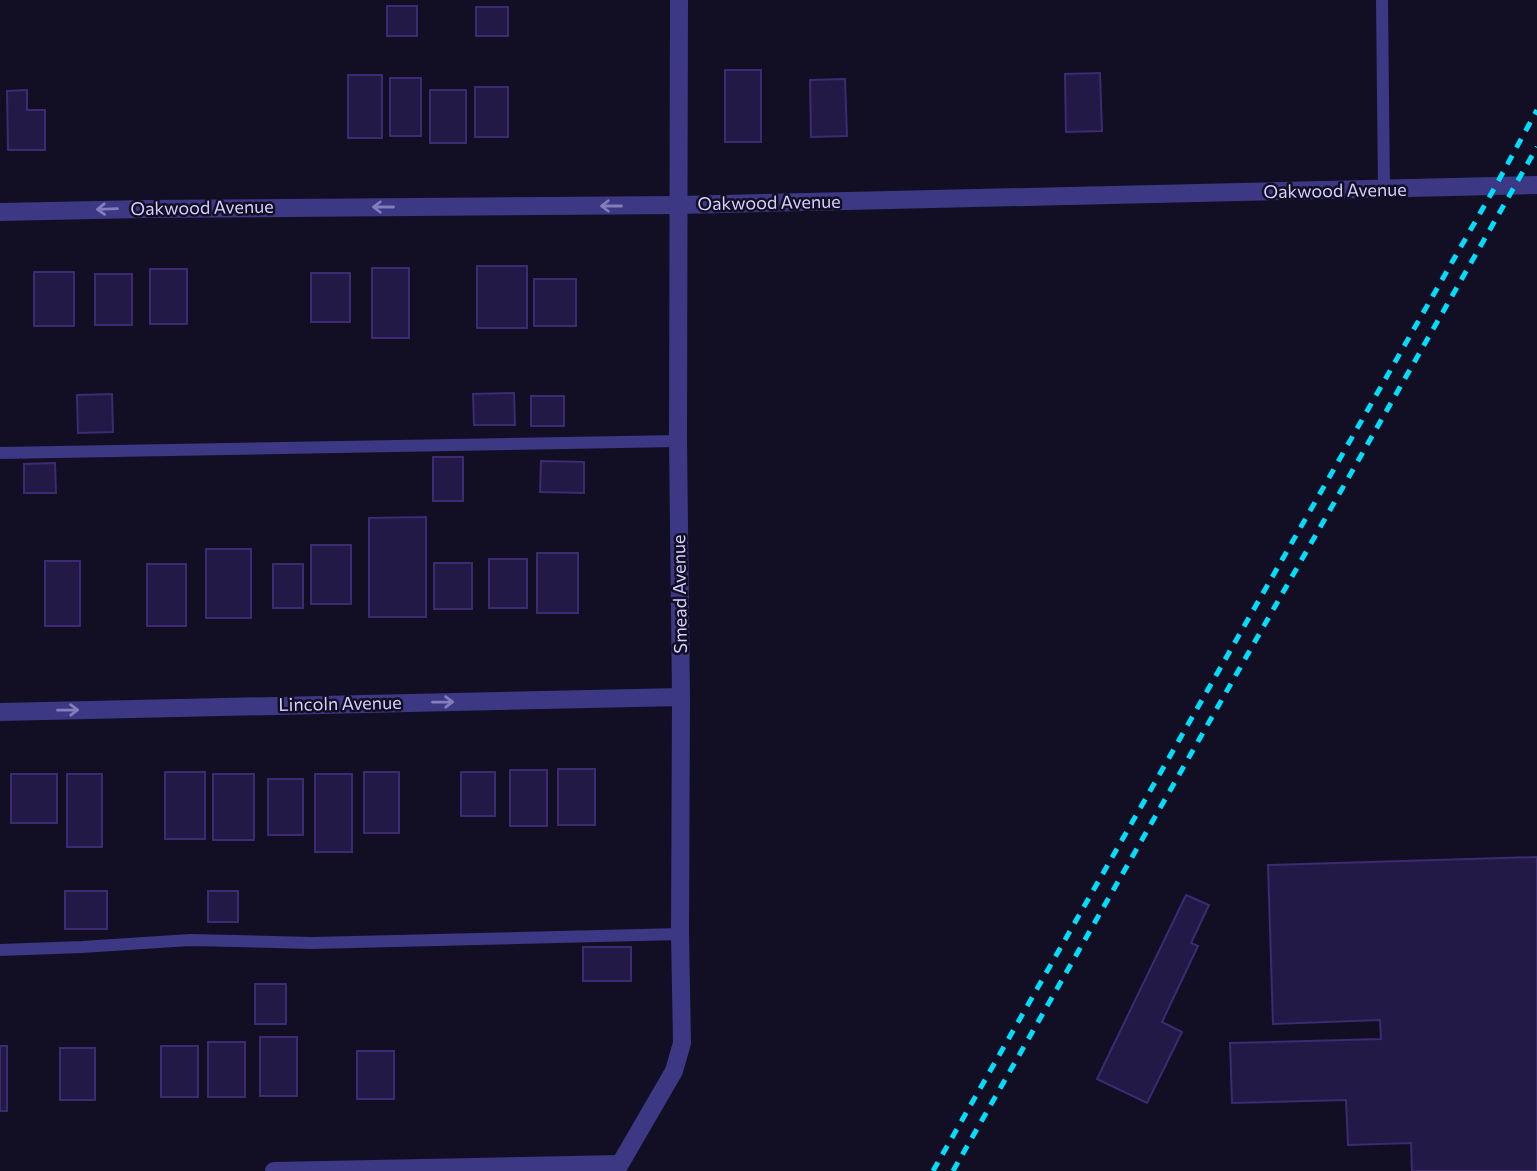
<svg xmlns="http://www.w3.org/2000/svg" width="1537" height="1171" font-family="Commissioner,sans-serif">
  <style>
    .building { fill: #231946; stroke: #3b2b72; stroke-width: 2 }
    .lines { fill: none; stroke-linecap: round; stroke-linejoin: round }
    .service { stroke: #3c3884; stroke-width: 12 }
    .minor { stroke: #3c3884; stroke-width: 18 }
    .rail { stroke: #00defc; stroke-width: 5; stroke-dasharray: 10 9; stroke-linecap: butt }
    .oneway { stroke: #827dbb }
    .labels { text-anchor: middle; stroke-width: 5; stroke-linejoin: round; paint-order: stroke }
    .street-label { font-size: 18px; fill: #d7d1ff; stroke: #120e24 }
  </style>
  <rect width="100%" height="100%" fill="#120e24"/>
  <g class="building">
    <rect x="387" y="6" width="30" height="30"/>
    <rect x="476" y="7" width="32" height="29"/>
    <rect x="725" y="70" width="36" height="72"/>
    <polygon points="1100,73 1102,131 1066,132 1065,74"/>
    <rect x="348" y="75" width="34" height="63"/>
    <rect x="390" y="78" width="31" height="58"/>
    <polygon points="845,79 847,136 811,137 810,80"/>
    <rect x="475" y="87" width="33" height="50"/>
    <polygon points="27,90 27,110 45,110 45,150 8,150 7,91"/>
    <rect x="430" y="90" width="36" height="53"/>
    <rect x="477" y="266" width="50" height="62"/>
    <rect x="372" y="268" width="37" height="70"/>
    <rect x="150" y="269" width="37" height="55"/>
    <rect x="34" y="272" width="40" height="54"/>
    <rect x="311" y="273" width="39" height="49"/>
    <rect x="95" y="274" width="37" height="51"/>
    <rect x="534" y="279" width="42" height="47"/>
    <polygon points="514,393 515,425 474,425 473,394"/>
    <polygon points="112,394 113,432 78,433 77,395"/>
    <rect x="531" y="396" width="33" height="30"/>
    <rect x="433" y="457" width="30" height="44"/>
    <polygon points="541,461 584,462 584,493 540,492"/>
    <polygon points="55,463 56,493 24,493 24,464"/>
    <polygon points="426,517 426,617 369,617 369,518"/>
    <rect x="311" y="545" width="40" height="59"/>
    <rect x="206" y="549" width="45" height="69"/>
    <rect x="537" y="553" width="41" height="60"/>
    <rect x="489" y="559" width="38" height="49"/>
    <rect x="45" y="561" width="35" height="65"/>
    <rect x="434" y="563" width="38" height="46"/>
    <rect x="147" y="564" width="39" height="62"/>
    <rect x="273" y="564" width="30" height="44"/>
    <rect x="558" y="769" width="37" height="56"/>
    <rect x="510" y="770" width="37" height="56"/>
    <rect x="165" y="772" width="40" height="67"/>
    <rect x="364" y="772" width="35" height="61"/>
    <rect x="461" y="772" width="34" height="44"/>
    <rect x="11" y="774" width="46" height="49"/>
    <rect x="67" y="774" width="35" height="73"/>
    <rect x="213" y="774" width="41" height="66"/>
    <rect x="315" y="774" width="37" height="78"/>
    <rect x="268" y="779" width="35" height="56"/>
    <polygon points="1537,857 1537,1171 1412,1171 1411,1143 1348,1145 1346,1100 1232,1103 1230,1043 1381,1039 1380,1020 1273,1024 1268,865"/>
    <rect x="65" y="891" width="42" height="38"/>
    <rect x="208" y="891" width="30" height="31"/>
    <polygon points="1186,895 1209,905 1191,943 1198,946 1162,1022 1182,1032 1147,1103 1097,1079"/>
    <rect x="583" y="947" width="48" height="34"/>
    <rect x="255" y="984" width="31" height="40"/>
    <rect x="260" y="1037" width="37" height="59"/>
    <rect x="208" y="1042" width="37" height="55"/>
    <rect x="0" y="1046" width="7" height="65"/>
    <rect x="161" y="1046" width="37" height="51"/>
    <rect x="60" y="1048" width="35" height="52"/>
    <rect x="357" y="1051" width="37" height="48"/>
  </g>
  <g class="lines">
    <g class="service">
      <polyline points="1382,0 1384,190"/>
      <polyline points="0,453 678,441"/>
      <polyline points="0,950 82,947 190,940 312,943 680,934"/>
    </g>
    <g class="minor">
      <polyline points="0,212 144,209 679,205 1537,185"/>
      <polyline points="0,712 681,697"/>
      <polyline points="274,1171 619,1164"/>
      <polyline points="616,1171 674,1071 682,1043 680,934 681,697 678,441 679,0"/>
    </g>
    <g class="rail">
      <polyline points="933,1171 1495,187 1537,110"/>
      <polyline points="953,1171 1537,147"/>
    </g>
  </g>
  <defs><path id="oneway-shaft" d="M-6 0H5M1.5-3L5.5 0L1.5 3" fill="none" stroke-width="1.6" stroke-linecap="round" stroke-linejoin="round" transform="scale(1.75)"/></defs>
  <g class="oneway">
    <use href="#oneway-shaft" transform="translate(611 206) rotate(180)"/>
    <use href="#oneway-shaft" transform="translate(383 207) rotate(180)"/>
    <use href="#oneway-shaft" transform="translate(107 209) rotate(178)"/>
    <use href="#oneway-shaft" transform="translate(443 702) rotate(-1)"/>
    <use href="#oneway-shaft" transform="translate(68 710) rotate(-1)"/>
  </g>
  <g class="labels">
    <g class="street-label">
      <text transform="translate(1335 191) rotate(-1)" y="6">Oakwood Avenue</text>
      <text transform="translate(769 203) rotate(-1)" y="6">Oakwood Avenue</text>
      <text transform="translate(202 208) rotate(-1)" y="6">Oakwood Avenue</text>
      <text transform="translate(680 594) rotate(-91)" y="6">Smead Avenue</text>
      <text transform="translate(340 704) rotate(-1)" y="6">Lincoln Avenue</text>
    </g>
  </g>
</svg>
